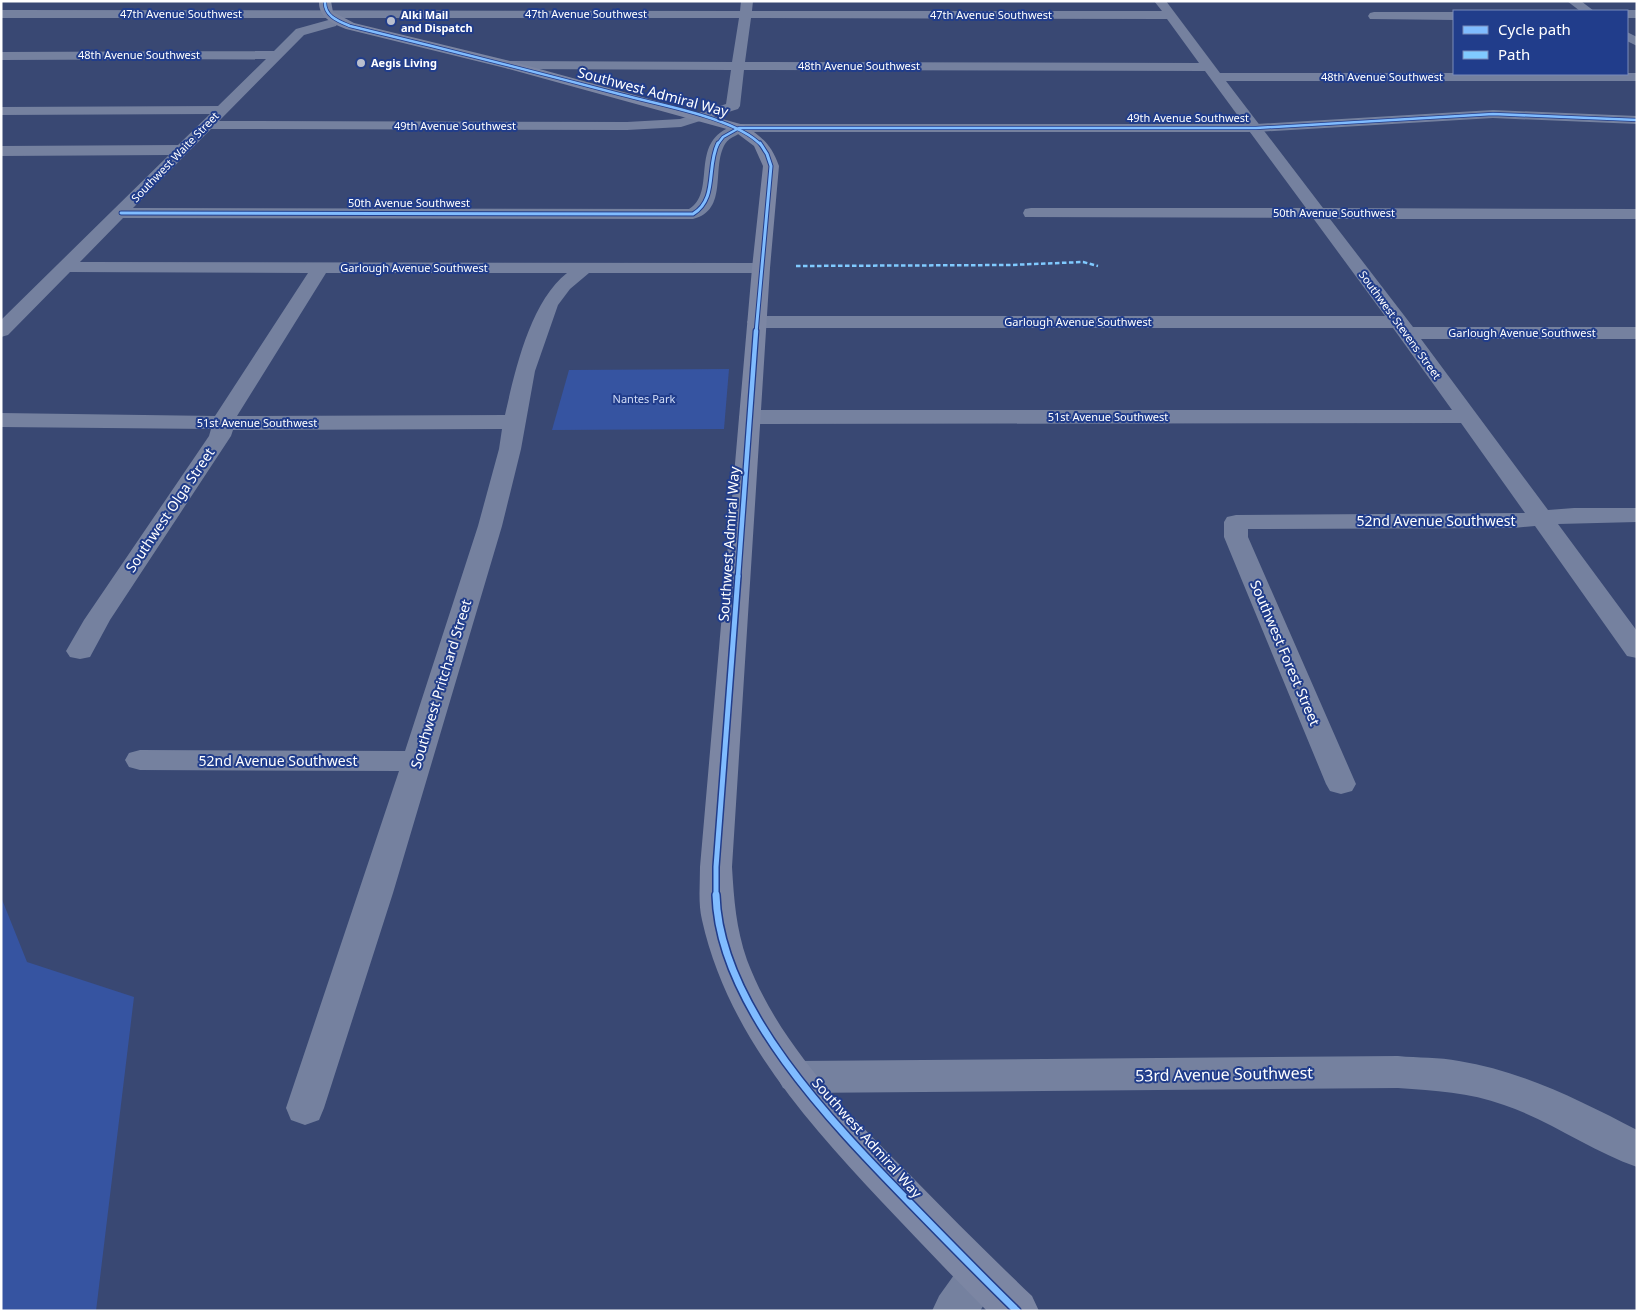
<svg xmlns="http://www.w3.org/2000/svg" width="1638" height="1312" font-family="'Noto Sans',sans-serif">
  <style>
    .green { fill: #3654a1 }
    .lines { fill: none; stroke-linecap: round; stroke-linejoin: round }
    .minor { fill: #75819f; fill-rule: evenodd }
    .tertiary { fill: #75819f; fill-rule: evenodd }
    .secondary { fill: #7c86a3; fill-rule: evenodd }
    .quiet { stroke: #80caff; stroke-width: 2.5; stroke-dasharray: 4.5 2.5; stroke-linecap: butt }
    .cycleway-far4-casing { stroke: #213d8b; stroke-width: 4 }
    .cycleway-far3-casing { stroke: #213d8b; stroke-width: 5 }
    .cycleway-far2-casing { stroke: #213d8b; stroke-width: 7 }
    .cycleway-far1-casing { stroke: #213d8b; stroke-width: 8 }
    .cycleway-casing { stroke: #213d8b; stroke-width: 10 }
    .cycleway-far4 { stroke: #80bcff; stroke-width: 2.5 }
    .cycleway-far3 { stroke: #80bcff; stroke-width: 3 }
    .cycleway-far2 { stroke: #80bcff; stroke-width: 4.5 }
    .cycleway-far1 { stroke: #80bcff; stroke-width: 5 }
    .cycleway { stroke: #80bcff; stroke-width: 7 }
    .poi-dot { fill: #babfce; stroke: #213d8b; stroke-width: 2 }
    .labels { text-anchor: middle; stroke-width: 4; stroke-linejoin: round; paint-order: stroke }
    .far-street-label { font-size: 11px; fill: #fff; stroke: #213d8b }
    .far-poi-label { font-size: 11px; font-weight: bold; fill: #fff; stroke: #213d8b; text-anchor: start }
    .far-park-label { font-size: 11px; fill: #d3def8; stroke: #213d8b }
    .street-label { font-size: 14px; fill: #fff; stroke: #213d8b }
    .near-street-label { font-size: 16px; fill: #fff; stroke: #213d8b }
  </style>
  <rect width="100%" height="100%" fill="#394873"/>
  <g class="green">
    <polygon points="729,369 724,429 552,430 569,370"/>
    <polygon points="1,897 27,962 134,997 96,1311 1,1311"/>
  </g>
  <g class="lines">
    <g class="minor">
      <path d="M 741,1 L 753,1 L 752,11 L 1162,11 L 1154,1 L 1166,1 L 1220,73 L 1637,73 L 1637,81 L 1226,81 L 1323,208 L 1637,209 L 1637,219 L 1330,219 L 1413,327 L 1637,327 L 1637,339 L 1421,339 L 1548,510 L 1574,508 L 1637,508 L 1637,522 L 1558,524 L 1637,631 L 1637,658 L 1627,656 L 1535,526 L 1513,528 L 1248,529 L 1248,537 L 1356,784 L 1352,791 L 1341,794 L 1330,791 L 1326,784 L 1224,537 L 1224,522 L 1227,517 L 1236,515 L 1525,513 L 1461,423 L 750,424 L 742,422 L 739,417 L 742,412 L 750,410 L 1452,410 L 1393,328 L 757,328 L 750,326 L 747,322 L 750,318 L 757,316 L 1385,316 L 1313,218 L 1025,217 L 1023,213 L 1025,209 L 1031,208 L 1306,208 L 1205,71 L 744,70 L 740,106 L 738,109 L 681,127 L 627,130 L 211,129 L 133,208 L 689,209 C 716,193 691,147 726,129 C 732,125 737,123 744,125 L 746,128 C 741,135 730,136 725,144 C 711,168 729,210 693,219 L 123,218 L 80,262 L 761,263 L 767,264 L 770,268 L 767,272 L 761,273 L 589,273 L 570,289 L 558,305 L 535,371 L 521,449 L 502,526 L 393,893 L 324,1108 L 319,1120 L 305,1125 L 291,1120 L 286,1108 L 399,771 L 140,770 L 129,767 L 125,760 L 129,753 L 140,750 L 405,751 L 478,526 L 499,449 L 502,429 L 233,430 L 231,436 L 110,620 L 90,657 L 80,659 L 70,657 L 66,651 L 84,620 L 209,436 L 211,429 L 1,427 L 1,413 L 215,416 L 308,273 L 70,272 L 8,335 L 1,337 L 1,320 L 169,155 L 1,156 L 1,146 L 178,145 L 210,114 L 1,115 L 1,107 L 218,106 L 266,59 L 1,60 L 1,52 L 274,51 L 296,29 L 332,19 L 336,20 L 338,23 L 336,26 L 304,35 L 219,121 L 627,122 L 680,119 L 726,104 L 731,70 L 509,69 L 502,65 L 509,61 L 732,62 L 739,18 L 1,18 L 1,10 L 740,11 ZM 751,18 L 1167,19 L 1199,63 L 745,62 ZM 326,273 L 567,273 C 530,302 515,371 505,415 L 237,416 Z"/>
      <polygon points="1567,1 1581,1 1594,11 1580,11"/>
      <polygon points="1627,10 1637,10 1637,18 1627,18 1627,11 1624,11"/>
      <polygon points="1374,12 1454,12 1454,20 1370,19 1368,16 1370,13"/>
      <polygon points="1627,32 1637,37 1637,46 1627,41"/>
      <path d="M 1398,1056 C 1418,1058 1439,1057 1459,1061 C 1522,1071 1581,1101 1637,1130 L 1637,1167 C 1591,1151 1551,1121 1504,1105 C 1469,1092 1435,1091 1398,1088 L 796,1093 L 783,1088 L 777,1077 L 783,1066 L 796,1061 Z"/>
      <polygon points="979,1255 994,1261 1000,1275 994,1289 980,1311 932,1311 939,1296 964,1261"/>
    </g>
    <polygon class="tertiary" points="1493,110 1637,116 1637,124 1493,118 1256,132 739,132 734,131 732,128 734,125 739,124 1256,124"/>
    <path class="secondary" d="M 319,1 L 331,1 L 333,12 L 354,23 L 514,62 L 744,125 C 763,138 771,144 779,166 L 770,268 L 732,867 C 734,900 736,928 747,960 C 779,1045 848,1113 911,1176 C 951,1217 991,1257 1032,1296 L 1039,1311 L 987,1311 C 951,1275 916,1238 881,1201 C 805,1120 727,1032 702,920 C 698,903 700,885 700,867 L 752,268 L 763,166 L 754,146 L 734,131 L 505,68 L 346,29 C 333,24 318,17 319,1 Z"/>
    <polyline class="quiet" points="796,266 1010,265 1083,262 1098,266"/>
    <g class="cycleway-far4-casing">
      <g id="cycleway-far4">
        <path d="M 325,1 C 324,16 338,21 350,26 C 441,48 532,71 623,95 C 660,105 736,118 761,145"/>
        <polyline points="717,145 723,137 739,128 1256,128 1493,114 1637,120"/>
      </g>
    </g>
    <g class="cycleway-far3-casing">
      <g id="cycleway-far3">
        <path d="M 121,213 L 693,214 C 718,199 706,167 718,143"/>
        <polyline points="756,333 771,166 767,154 760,143"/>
      </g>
    </g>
    <g class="cycleway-far2-casing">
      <polyline id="cycleway-far2" points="738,577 756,331"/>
    </g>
    <g class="cycleway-far1-casing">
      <polyline id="cycleway-far1" points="716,897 716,867 738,576"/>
    </g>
    <g class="cycleway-casing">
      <path id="cycleway" d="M 716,895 C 719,1007 834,1125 908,1201 C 944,1238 980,1275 1017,1311"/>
    </g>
    <use href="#cycleway-far4" class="cycleway-far4"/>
    <use href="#cycleway-far3" class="cycleway-far3"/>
    <use href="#cycleway-far2" class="cycleway-far2"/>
    <use href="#cycleway-far1" class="cycleway-far1"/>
    <use href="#cycleway" class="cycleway"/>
  </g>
  <g class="poi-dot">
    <circle cx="391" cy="21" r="5"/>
    <circle cx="361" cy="63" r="5"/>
  </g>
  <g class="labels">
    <g class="far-street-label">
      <text x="181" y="18">47th Avenue Southwest</text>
      <text x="586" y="18">47th Avenue Southwest</text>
      <text x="991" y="19">47th Avenue Southwest</text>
      <text x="139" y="59">48th Avenue Southwest</text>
      <text x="859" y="70">48th Avenue Southwest</text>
      <text x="1382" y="81">48th Avenue Southwest</text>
      <text x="1188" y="122">49th Avenue Southwest</text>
      <text x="455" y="130">49th Avenue Southwest</text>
      <text transform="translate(175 157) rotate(-46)" y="4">Southwest Waite Street</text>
      <text x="409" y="207">50th Avenue Southwest</text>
      <text x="1334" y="217">50th Avenue Southwest</text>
      <text x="414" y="272">Garlough Avenue Southwest</text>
      <text x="1078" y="326">Garlough Avenue Southwest</text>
      <text transform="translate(1400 325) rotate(54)" y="4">Southwest Stevens Street</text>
      <text x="1522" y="337">Garlough Avenue Southwest</text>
      <text x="1108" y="421">51st Avenue Southwest</text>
      <text x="257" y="427">51st Avenue Southwest</text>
    </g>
    <g class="far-poi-label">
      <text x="401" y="19">Alki Mail<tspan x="401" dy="13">and Dispatch</tspan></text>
      <text x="371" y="67">Aegis Living</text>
    </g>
    <g class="far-park-label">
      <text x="644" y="403">Nantes Park</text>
    </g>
    <g class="street-label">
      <text transform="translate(653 92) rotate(15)" y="5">Southwest Admiral Way</text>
      <text transform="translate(170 510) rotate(-56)" y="5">Southwest Olga Street</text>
      <text x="1436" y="526">52nd Avenue Southwest</text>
      <text transform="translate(729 544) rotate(-86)" y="5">Southwest Admiral Way</text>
      <text transform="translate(1285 653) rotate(67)" y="5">Southwest Forest Street</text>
      <text transform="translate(441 684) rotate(-73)" y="5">Southwest Pritchard Street</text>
      <text x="278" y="766">52nd Avenue Southwest</text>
      <text transform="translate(867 1138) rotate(48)" y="5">Southwest Admiral Way</text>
    </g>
    <g class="near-street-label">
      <text transform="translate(1224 1074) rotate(-1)" y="6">53rd Avenue Southwest</text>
    </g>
  </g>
  <rect width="1638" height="1312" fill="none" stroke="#ffffff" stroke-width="5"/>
  <rect x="1453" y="10" width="175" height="65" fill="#213d8b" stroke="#7a8bb9"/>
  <rect x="1463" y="26" width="25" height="8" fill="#80bcff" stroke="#7a8bb9"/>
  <text x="1498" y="35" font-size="15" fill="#ffffff">Cycle path</text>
  <rect x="1463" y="51" width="25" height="8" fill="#80caff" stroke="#7a8bb9"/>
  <text x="1498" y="60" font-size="15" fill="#ffffff">Path</text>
</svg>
